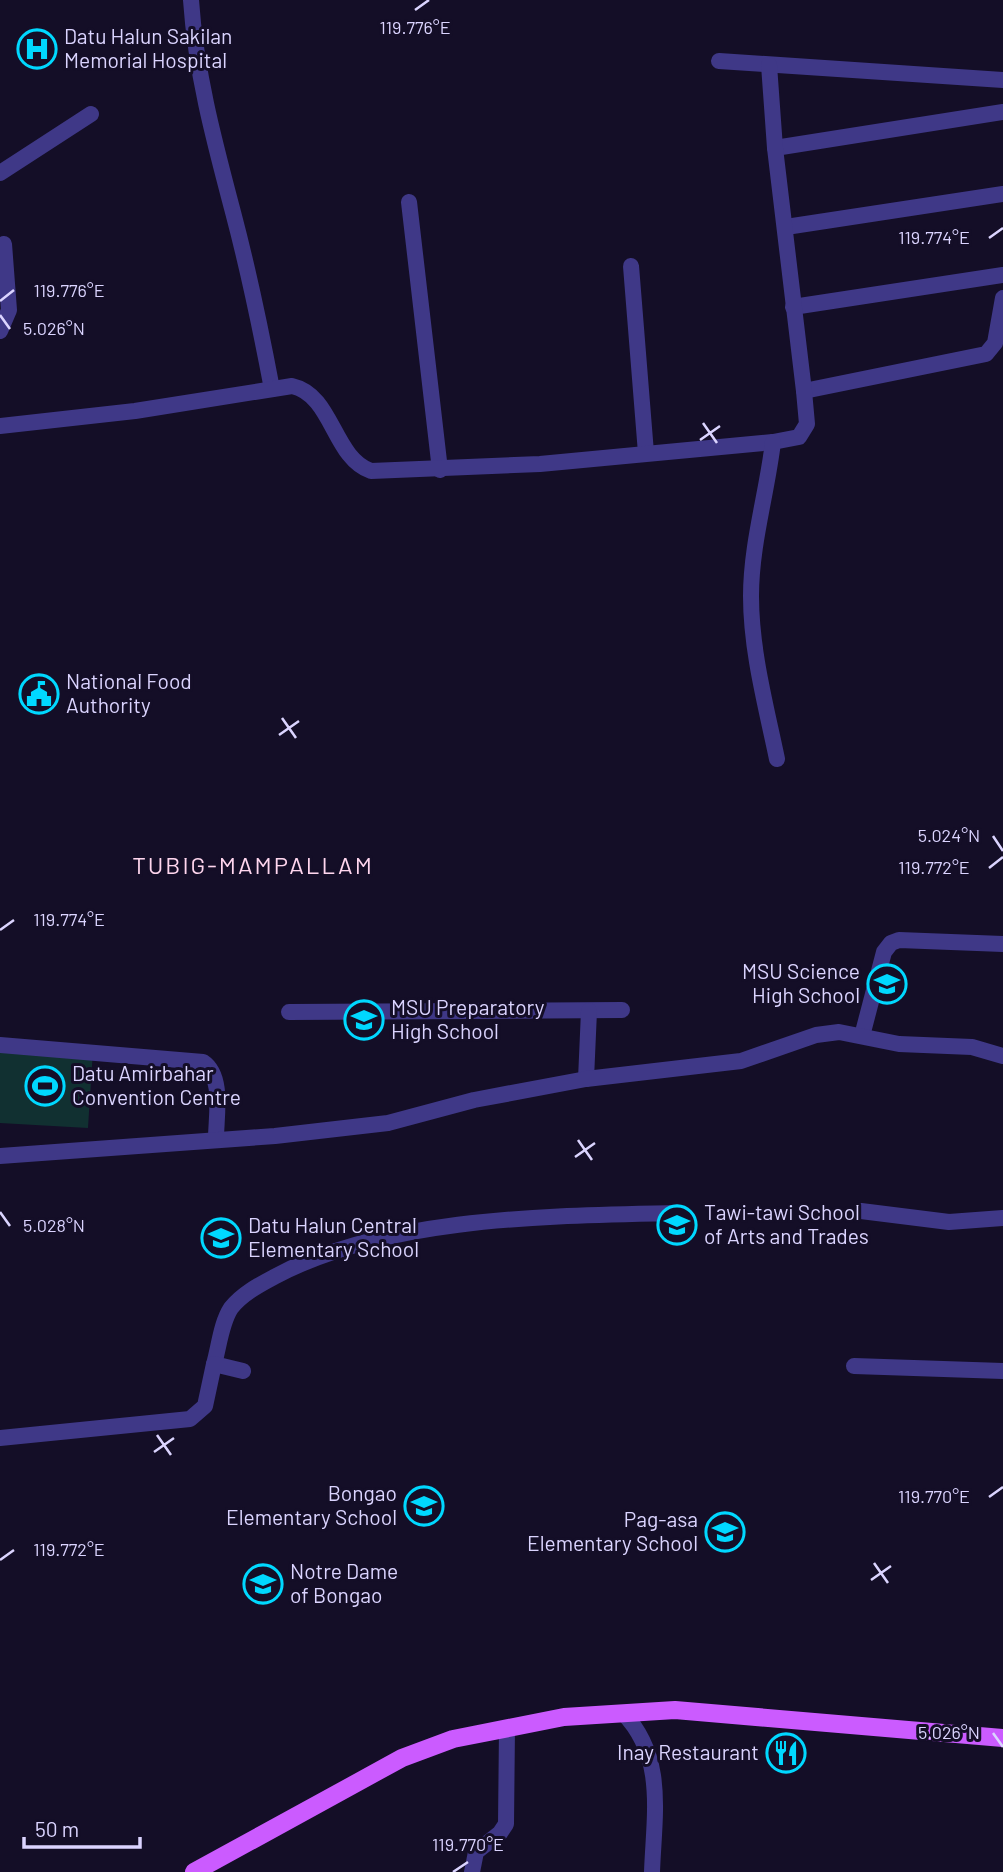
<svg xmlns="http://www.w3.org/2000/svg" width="1003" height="1872" font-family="Barlow,sans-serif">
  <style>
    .grass { fill: #113031 }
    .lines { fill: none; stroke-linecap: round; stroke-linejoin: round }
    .minor { stroke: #3f3887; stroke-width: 16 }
    .major { stroke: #cb5bff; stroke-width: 18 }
    .ticks { fill: none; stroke: #dbd4ff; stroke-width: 2.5 }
    .labels { text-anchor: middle; stroke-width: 6; stroke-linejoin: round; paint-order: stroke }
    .poi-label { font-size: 21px; fill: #dbd4ff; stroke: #140e27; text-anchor: start }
    .quarter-label { font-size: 24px; letter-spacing: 2px; fill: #ffd6ee; stroke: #140e27 }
    .ticks-label { font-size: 18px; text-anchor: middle; fill: #dbd4ff; stroke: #140e27; stroke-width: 6; stroke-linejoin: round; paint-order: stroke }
  </style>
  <rect width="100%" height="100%" fill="#140e27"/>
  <polygon class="grass" points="0,1044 93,1050 88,1128 0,1123"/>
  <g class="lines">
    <g class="minor">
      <path d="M 191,0 C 196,75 215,144 234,216 C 249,273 261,331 272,389"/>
      <polyline points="719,61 1003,80"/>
      <polyline points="775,148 1003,112"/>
      <polyline points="0,173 91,114"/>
      <polyline points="409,202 440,470"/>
      <polyline points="786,227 1003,194"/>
      <polyline points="631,266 646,453"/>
      <polyline points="793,307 1003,275"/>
      <polyline points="0,331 9,310 4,244"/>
      <polyline points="804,391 986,354 995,343 1003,298"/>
      <path d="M 0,426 L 135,411 L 292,386 C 333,395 333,458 371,471 L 540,464 L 773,442 L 799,437 L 807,424 L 804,391 L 775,148 L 769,65"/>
      <path d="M 773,442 C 767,493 751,544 751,596 C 751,651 766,706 777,759"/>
      <polyline points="289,1012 622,1010"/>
      <polyline points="862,1036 884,952 891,943 899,940 1003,944"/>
      <path d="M 0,1045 L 203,1062 C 224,1076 216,1116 216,1139"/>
      <polyline points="586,1079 589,1011"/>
      <polyline points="0,1156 275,1136 388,1123 474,1100 586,1079 741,1061 816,1035 839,1032 899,1044 972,1047 1003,1056"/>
      <polyline points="861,1211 949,1222 1003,1218"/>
      <path d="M 214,1364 C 219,1347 221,1323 231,1308 C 242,1294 259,1285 274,1277 C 387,1216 551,1216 677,1213"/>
      <polyline points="854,1366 1003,1371"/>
      <polyline points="0,1438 190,1419 205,1406 214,1364 243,1371"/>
      <path d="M 623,1713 C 666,1757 654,1815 652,1872"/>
      <polyline points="472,1872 476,1852 500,1833 506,1824 507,1728"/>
    </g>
    <polyline class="major" points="194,1872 402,1758 453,1739 564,1717 675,1710 1003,1738"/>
  </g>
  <path class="ticks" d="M 415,10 L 429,0M 989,238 L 1003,228M 0,301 L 14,290M 0,315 L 10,329M 703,423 L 717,443M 700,440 L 720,426M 282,718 L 296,738M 279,735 L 299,721M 993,836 L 1003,851M 989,868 L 1003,857M 0,930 L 14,920M 578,1140 L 592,1160M 575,1157 L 595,1143M 0,1212 L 10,1226M 157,1435 L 171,1455M 154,1452 L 174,1438M 989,1497 L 1003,1487M 0,1560 L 14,1550M 874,1563 L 888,1583M 871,1580 L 891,1566M 993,1733 L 1003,1747M 453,1872 L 468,1862"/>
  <defs>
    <g id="hospital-ring" transform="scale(2.0125)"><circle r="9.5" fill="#140e27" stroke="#00d8ff" stroke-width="1.5"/><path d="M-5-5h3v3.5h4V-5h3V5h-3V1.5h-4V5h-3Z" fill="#00d8ff"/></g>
    <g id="civic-ring" transform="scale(2.0125)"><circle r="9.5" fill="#140e27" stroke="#00d8ff" stroke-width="1.5"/><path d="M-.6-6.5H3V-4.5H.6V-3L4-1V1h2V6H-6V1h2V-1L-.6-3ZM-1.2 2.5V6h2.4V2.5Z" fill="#00d8ff"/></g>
    <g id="school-ring" transform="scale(2.0125)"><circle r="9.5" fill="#140e27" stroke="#00d8ff" stroke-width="1.5"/><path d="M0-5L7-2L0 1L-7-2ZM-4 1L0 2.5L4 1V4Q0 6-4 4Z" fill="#00d8ff"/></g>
    <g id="stadium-ring" transform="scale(2.0125)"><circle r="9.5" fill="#140e27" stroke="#00d8ff" stroke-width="1.5"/><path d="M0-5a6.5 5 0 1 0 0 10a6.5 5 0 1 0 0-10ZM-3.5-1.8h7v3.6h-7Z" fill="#00d8ff"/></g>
    <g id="restaurant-ring" transform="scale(2.0125)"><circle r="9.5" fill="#140e27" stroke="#00d8ff" stroke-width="1.5"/><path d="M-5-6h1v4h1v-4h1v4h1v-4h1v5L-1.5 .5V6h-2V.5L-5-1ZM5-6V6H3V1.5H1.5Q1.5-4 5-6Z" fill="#00d8ff"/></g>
  </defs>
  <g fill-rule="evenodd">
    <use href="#hospital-ring" x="37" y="49"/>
    <use href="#civic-ring" x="39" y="694"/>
    <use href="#school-ring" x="887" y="984"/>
    <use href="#school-ring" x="364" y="1020"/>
    <use href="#stadium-ring" x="45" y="1086"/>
    <use href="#school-ring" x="677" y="1225"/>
    <use href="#school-ring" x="221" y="1238"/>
    <use href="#school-ring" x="424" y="1506"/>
    <use href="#school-ring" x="725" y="1532"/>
    <use href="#school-ring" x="263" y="1584"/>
    <use href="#restaurant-ring" x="786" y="1753"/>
  </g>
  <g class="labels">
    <g class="poi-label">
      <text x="64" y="44">Datu Halun Sakilan<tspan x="64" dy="24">Memorial Hospital</tspan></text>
      <text x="66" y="689">National Food<tspan x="66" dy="24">Authority</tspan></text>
      <text x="860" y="979" text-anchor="end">MSU Science<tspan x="860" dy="24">High School</tspan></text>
      <text x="391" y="1015">MSU Preparatory<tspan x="391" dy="24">High School</tspan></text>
      <text x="72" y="1081">Datu Amirbahar<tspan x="72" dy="24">Convention Centre</tspan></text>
      <text x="704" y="1220">Tawi-tawi School<tspan x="704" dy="24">of Arts and Trades</tspan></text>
      <text x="248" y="1233">Datu Halun Central<tspan x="248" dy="24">Elementary School</tspan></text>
      <text x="397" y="1501" text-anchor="end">Bongao<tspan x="397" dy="24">Elementary School</tspan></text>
      <text x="698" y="1527" text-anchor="end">Pag-asa<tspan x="698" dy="24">Elementary School</tspan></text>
      <text x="290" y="1579">Notre Dame<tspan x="290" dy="24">of Bongao</tspan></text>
      <text x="759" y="1760" text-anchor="end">Inay Restaurant</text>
    </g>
    <g class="quarter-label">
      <text x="253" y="874">TUBIG-MAMPALLAM</text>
    </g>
  </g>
  <g class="ticks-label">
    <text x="415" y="34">119.776°E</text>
    <text x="934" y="244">119.774°E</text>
    <text x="69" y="297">119.776°E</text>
    <text x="54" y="335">5.026°N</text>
    <text x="949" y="842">5.024°N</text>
    <text x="934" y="874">119.772°E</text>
    <text x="69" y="926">119.774°E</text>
    <text x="54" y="1232">5.028°N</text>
    <text x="934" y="1503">119.770°E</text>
    <text x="69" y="1556">119.772°E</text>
    <text x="949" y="1739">5.026°N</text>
    <text x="468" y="1851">119.770°E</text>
  </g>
  <path d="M24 1837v10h116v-10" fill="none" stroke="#dbd4ff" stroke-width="3.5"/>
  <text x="35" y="1837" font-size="21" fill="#dbd4ff" stroke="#140e27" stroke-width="5" paint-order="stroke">50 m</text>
</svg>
